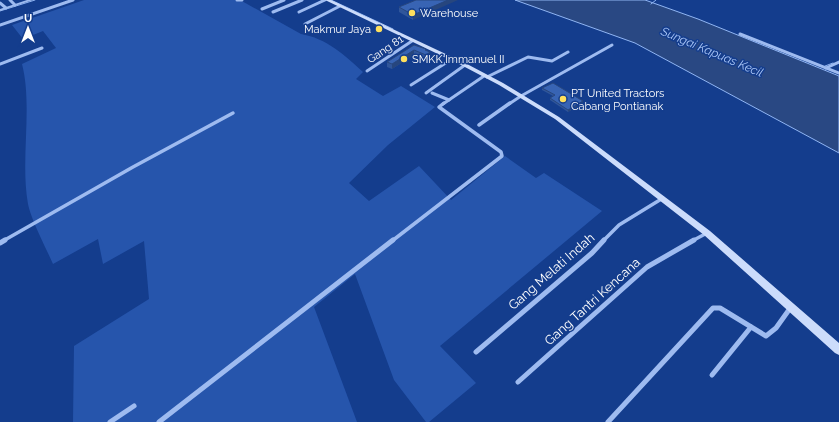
<svg xmlns="http://www.w3.org/2000/svg" width="839" height="422" font-family="Raleway,sans-serif">
  <style>
    .green { fill: #2655ac }
    .water { fill: #294883; stroke: #90b5f3 }
    .lines { fill: none; stroke-linecap: round; stroke-linejoin: round }
    .stream { stroke: #90b5f3; stroke-width: 1 }
    .minor-far2 { stroke: #9ebbf0; stroke-width: 3 }
    .minor-far1 { stroke: #9ebbf0; stroke-width: 3.5 }
    .minor { stroke: #9ebbf0; stroke-width: 5 }
    .tertiary { fill: #9ebbf0; fill-rule: evenodd }
    .secondary { fill: #ccdcfb; fill-rule: evenodd }
    .wall { fill: #30569b }
    .shaded-wall { fill: #27467e }
    .building { fill: #3864b4; stroke: #27467e }
    .poi-dot { fill: #ffe05d; stroke: #143d8d; stroke-width: 1.5 }
    .labels { text-anchor: middle; stroke-width: 3; stroke-linejoin: round; paint-order: stroke }
    .far-poi-label { font-size: 11px; fill: #fff; stroke: #143d8d; text-anchor: start }
    .far-street-label { font-size: 11px; fill: #fff; stroke: #143d8d }
    .far-water-label { font-size: 12px; font-style: italic; fill: #aac6f7; stroke: #143d8d }
    .street-label { font-size: 13px; fill: #fff; stroke: #143d8d }
  </style>
  <rect width="100%" height="100%" fill="#143d8d"/>
  <path class="green" d="M 84,0 L 240,0 L 301,34 C 326,38 346,56 363,72 L 356,79 L 383,96 L 401,86 L 435,107 L 388,145 L 349,183 L 369,201 L 419,166 L 451,200 L 505,156 L 536,178 L 544,173 L 602,211 L 440,346 L 476,383 L 429,422 L 426,422 L 394,380 L 355,274 L 314,307 L 357,422 L 73,422 L 74,346 L 149,299 L 144,241 L 103,264 L 98,239 L 53,264 C 46,248 31,219 28,204 C 20,159 33,107 22,64 L 56,48 L 43,31 L 23,39 L 12,25 Z"/>
  <polygon class="water" points="515,0 645,0 698,19 839,76 839,153 635,43"/>
  <g class="lines">
    <g class="stream">
      <polyline points="331,0 393,29"/>
      <polyline points="651,4 656,0"/>
      <polyline points="0,11 35,0"/>
      <polyline points="825,66 833,63"/>
    </g>
    <g class="minor-far2">
      <polyline points="10,0 15,5"/>
      <polyline points="237,0 242,0"/>
      <polyline points="0,3 6,8"/>
      <polyline points="262,9 284,0"/>
      <polyline points="273,12 302,0"/>
      <polyline points="299,12 325,0"/>
      <polyline points="305,24 340,6"/>
      <polyline points="0,25 73,0"/>
      <polyline points="740,34 839,73"/>
      <polyline points="0,64 42,48"/>
      <polyline points="826,68 839,62"/>
      <polyline points="367,71 412,41"/>
      <polyline points="487,77 528,57 552,61 568,52"/>
      <polyline points="411,85 452,59"/>
      <polyline points="426,93 465,65"/>
      <polyline points="432,93 449,100"/>
      <polyline points="521,96 612,45"/>
      <polyline points="443,104 484,76"/>
      <polyline points="509,104 521,96"/>
    </g>
    <g class="minor-far1">
      <polyline points="479,125 510,103"/>
      <polyline points="3,241 133,167 233,113"/>
      <polyline points="392,241 502,156 501,152 439,107 444,103"/>
      <polyline points="603,241 619,225 663,198"/>
      <polyline points="692,241 707,233"/>
    </g>
    <g class="minor">
      <polyline points="0,243 5,240"/>
      <polyline points="476,352 592,253 604,240"/>
      <polyline points="712,375 751,327"/>
      <polyline points="518,382 647,267 694,240"/>
      <polyline points="110,422 134,406"/>
      <polyline points="159,422 393,240"/>
      <polyline points="608,422 713,308 720,308 766,336 776,328 791,307"/>
    </g>
    <polygon class="tertiary" points="27,0 33,0 0,11 0,9"/>
    <polygon class="secondary" points="325,0 331,0 467,64 503,83 559,117 710,231 839,343 839,355 835,353 704,235 555,119 499,85 463,66"/>
  </g>
  <g class="wall">
    <polygon points="416,0 413,20 399,12 399,7"/>
    <polygon points="414,45 426,49 426,50 430,57 426,60 414,55 392,69 387,67 387,62"/>
    <polygon points="542,88 583,103 568,112 550,100 550,98 553,96 542,90"/>
  </g>
  <g class="shaded-wall">
    <polygon points="448,0 458,0 413,20 413,15"/>
    <polygon points="414,50 414,55 392,69 392,64"/>
    <polygon points="430,52 430,57 426,60 426,55"/>
    <polygon points="583,101 583,103 568,112 568,110"/>
  </g>
  <g class="building">
    <polygon points="416,0 448,0 413,15 399,7"/>
    <polygon points="414,45 426,49 425,50 430,52 426,55 414,50 392,64 387,62"/>
    <polygon points="553,83 583,101 568,110 550,98 555,95 542,88"/>
  </g>
  <g class="poi-dot">
    <circle cx="412" cy="13" r="4"/>
    <circle cx="379" cy="29" r="4"/>
    <circle cx="404" cy="59" r="4"/>
    <circle cx="563" cy="99" r="4"/>
  </g>
  <g class="labels">
    <g class="far-poi-label">
      <text x="420" y="17">Warehouse</text>
      <text x="371" y="33" text-anchor="end">Makmur Jaya</text>
      <text x="412" y="63">SMKK Immanuel II</text>
      <text x="571" y="97">PT United Tractors<tspan x="571" dy="13">Cabang Pontianak</tspan></text>
    </g>
    <g class="far-street-label">
      <text transform="translate(385 49) rotate(-34)" y="4">Gang 81</text>
    </g>
    <g class="far-water-label">
      <text transform="translate(712 52) rotate(23)" y="4">Sungai Kapuas Kecil</text>
    </g>
    <g class="street-label">
      <text transform="translate(551 271) rotate(-41)" y="5">Gang Melati Indah</text>
      <text transform="translate(592 301) rotate(-42)" y="5">Gang Tantri Kencana</text>
    </g>
  </g>
  <g transform="translate(28 28)" stroke="#143d8d" stroke-width="3" paint-order="stroke">
  <path d="M0-3L7 15L0 10L-7 15Z" fill="#ffffff"/>
  <text y="-6" font-size="11" font-weight="bold" text-anchor="middle" fill="#ffffff">U</text>
  </g>
</svg>
